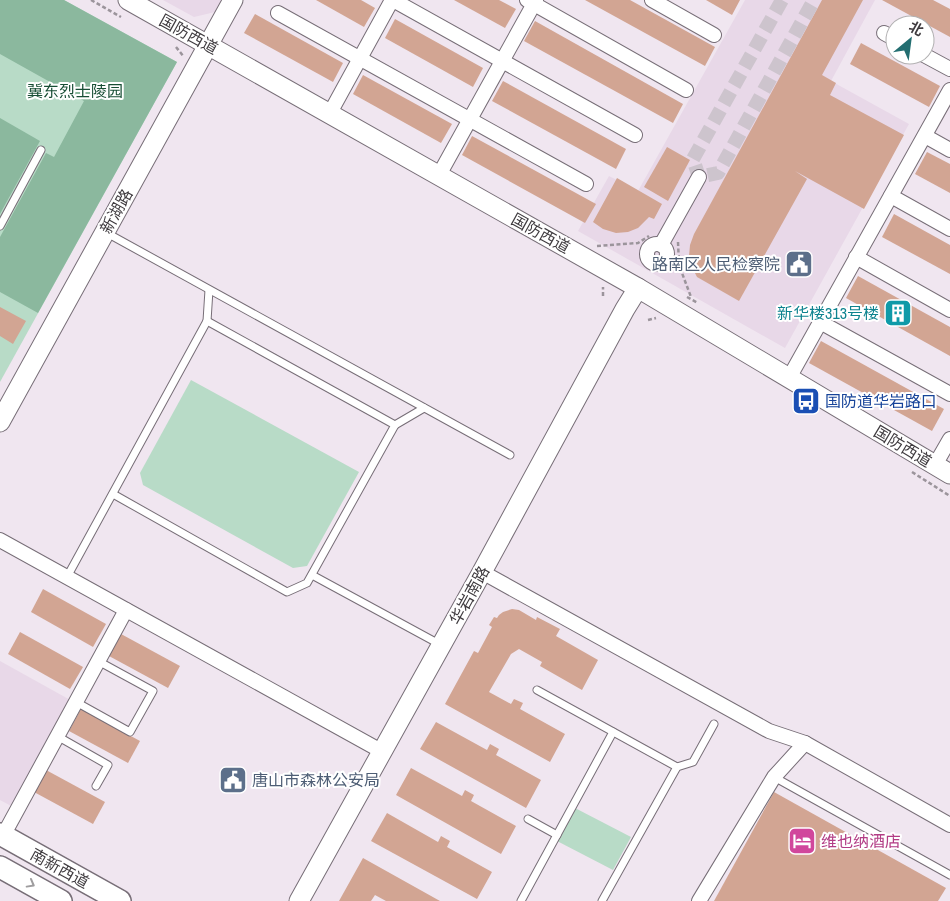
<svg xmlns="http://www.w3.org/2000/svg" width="950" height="901" font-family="'Archivo Narrow','Noto Sans SC',sans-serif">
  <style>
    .built { fill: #e8d8e8 }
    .green { fill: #b8dbc7 }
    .forest { fill: #8bb89e }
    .building { fill: #d2a593 }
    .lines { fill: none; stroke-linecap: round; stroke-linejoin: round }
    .street-tunnel { stroke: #cdc4cd; stroke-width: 14; stroke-dasharray: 14 7; stroke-linecap: butt }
    .lane-casing { stroke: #776e77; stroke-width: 9 }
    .street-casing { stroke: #776e77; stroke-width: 16 }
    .secondary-casing { stroke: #776e77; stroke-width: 21 }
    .primary-casing { stroke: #776e77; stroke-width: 24 }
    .path { stroke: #9b949b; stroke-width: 2.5; stroke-dasharray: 4 2.5; stroke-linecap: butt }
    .lane { stroke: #fff; stroke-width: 7 }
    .street { stroke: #fff; stroke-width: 14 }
    .secondary { stroke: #fff; stroke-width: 19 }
    .primary { stroke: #fff; stroke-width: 21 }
    .oneway { stroke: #9f9d9f }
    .labels { text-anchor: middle; stroke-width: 4; stroke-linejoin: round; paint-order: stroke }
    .street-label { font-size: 16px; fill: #3f3b3f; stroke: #fff }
    .park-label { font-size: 16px; fill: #184e35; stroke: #fff }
    .service-label { font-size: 16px; fill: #4e5e75; stroke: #fff; text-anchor: end }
    .culture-label { font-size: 16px; fill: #0d838f; stroke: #fff; text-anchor: end }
    .transit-label { font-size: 16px; fill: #164399; stroke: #fff; text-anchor: start }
    .hotel-label { font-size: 16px; fill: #b23c85; stroke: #fff; text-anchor: start }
  </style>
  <rect width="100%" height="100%" fill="#f0e6f0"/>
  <g class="built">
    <polygon points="163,0 221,0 215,12 194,17"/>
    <polygon points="745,0 875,0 831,81 909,124 785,348 578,231 609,176 638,191"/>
    <polygon points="0,661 72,701 15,808 0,800"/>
  </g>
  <g class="green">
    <polygon points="0,0 64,0 177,62 0,382"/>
    <polygon points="191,380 359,472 307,566 293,568 143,485 140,473"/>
    <polygon points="575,808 631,837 613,870 557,841"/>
  </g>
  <g class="forest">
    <polygon points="0,0 64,0 177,62 38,313 0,292 0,237 46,153 54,157 84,101 0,54"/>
    <polygon points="0,118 40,141 0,214"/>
  </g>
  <g class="building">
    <polygon points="316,0 361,0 375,8 364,27"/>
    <polygon points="454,0 499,0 516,9 505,28"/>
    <polygon points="585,0 630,0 715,47 705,66"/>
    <polygon points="706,0 740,0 732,15"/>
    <polygon points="822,0 863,0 822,75 836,83 830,95 904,135 864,209 795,171 807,179 739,301 697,277 692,267 689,256 690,245 694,234"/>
    <polygon points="882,0 933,0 950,9 950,37"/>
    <polygon points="255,14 343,63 333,82 244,33"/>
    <polygon points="395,19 483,68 473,87 385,38"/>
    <polygon points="535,21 683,104 673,123 524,41"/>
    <polygon points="861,43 940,86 929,107 850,64"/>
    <polygon points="363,75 452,124 441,143 353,94"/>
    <polygon points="503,81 626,149 616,169 492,101"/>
    <polygon points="472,136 596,204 585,223 462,155"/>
    <polygon points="667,147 690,160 668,201 644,187"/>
    <polygon points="927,152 950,164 950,193 915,174"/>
    <polygon points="617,178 662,204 654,219 649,217 638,228 628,232 616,233 603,229 593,222"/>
    <polygon points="894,214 950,245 950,274 882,237"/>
    <polygon points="858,276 950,327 950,356 846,298"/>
    <polygon points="0,307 26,321 13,344 0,336"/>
    <polygon points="821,341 944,409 932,431 809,363"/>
    <polygon points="43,589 106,624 93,647 31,612"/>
    <polygon points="512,609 519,610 536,620 537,617 560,629 556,636 598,660 582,690 540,666 542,662 519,649 511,654 489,692 511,704 514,699 523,703 520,709 565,734 550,762 445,704 474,651 478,653 492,627 489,625 494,617 497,618 499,615 503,612"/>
    <polygon points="20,632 83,667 70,689 8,654"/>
    <polygon points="121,634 180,666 168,688 109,656"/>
    <polygon points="81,709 140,741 128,763 69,731"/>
    <polygon points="436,722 487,750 490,744 499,749 496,755 541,780 526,808 420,749"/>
    <polygon points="411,768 462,796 465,790 474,795 471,801 516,826 501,854 396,795"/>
    <polygon points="46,770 105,802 93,824 34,792"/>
    <polygon points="774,792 946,888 938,901 714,901"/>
    <polygon points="387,813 438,842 441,836 450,841 447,847 492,872 477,899 371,841"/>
    <polygon points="363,858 440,901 386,901 375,895 371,901 339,901"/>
  </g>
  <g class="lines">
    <polyline class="street-tunnel" points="782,0 693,159 699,177 718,173 814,0"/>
    <g class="lane-casing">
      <g id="lane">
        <polyline points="0,226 41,150"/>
        <polyline points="105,232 510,455"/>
        <polyline points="395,425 424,408"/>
        <polyline points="113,494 287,592 307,583 395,425 207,321"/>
        <polyline points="312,575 441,645"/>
        <polyline points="67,577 207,321 209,290"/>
        <polyline points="537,690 677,767"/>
        <polyline points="76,702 130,732 153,691 98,661"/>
        <polyline points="57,736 108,765 96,786"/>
        <polyline points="774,777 950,875"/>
        <polyline points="528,819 557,835"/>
        <polyline points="521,901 613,732"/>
        <polyline points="602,901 677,767 693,762 714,724"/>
      </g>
    </g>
    <g class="street-casing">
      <g id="street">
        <polyline points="393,0 635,135"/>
        <polyline points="527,0 686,90"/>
        <polyline points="652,0 714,35"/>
        <polyline points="278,13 586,184"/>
        <polyline points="884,33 895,39"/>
        <polyline points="924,55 950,69"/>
        <polyline points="330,113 392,0"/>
        <polyline points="925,136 950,150"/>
        <polyline points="439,175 536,0"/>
        <polyline points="891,196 950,229"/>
        <circle cx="657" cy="254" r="10"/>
        <polyline points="661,245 699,177"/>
        <polyline points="856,257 950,310"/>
        <polyline points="820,322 950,394"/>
        <polyline points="789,378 950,90"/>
        <polyline points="935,465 950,439"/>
        <polyline points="0,540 383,752"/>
        <polyline points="482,572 769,731 805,743 950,825"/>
        <polyline points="3,836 126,610"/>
        <polyline points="699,901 774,777 805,743"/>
      </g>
    </g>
    <g class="secondary-casing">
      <g id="secondary">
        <polyline points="128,0 638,288 950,474"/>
        <polyline points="0,422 233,0"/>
        <polyline points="299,901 482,572 625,309 638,288"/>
      </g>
    </g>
    <g class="primary-casing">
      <g id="primary">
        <polyline points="0,834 120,901"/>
        <polyline points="0,867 61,901"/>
      </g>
    </g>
    <g class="path">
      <polyline points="91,0 121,17"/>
      <polyline points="176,47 184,57"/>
      <polyline points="678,242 679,265 691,297"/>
      <polyline points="597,246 638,243 649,236"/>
      <polyline points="603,296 603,287"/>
      <polyline points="687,297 698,303"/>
      <polyline points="648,320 656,318"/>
      <polyline points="912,472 950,496"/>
    </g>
    <use href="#lane" class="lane"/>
    <use href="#street" class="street"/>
    <use href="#secondary" class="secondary"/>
    <use href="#primary" class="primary"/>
  </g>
  <defs><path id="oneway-chevron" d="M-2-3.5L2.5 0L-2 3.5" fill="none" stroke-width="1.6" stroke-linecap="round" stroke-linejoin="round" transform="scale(1.25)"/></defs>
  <use class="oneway" href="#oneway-chevron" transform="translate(31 884) rotate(29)"/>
  <defs>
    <g id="civic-square" transform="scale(1.4375)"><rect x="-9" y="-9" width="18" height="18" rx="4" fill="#5c6f8a" stroke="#fff"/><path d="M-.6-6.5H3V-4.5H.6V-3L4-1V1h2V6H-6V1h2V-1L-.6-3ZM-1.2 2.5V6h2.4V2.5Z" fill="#fff"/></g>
    <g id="building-square" transform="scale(1.4375)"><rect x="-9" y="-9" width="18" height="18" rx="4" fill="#0f9aa8" stroke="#fff"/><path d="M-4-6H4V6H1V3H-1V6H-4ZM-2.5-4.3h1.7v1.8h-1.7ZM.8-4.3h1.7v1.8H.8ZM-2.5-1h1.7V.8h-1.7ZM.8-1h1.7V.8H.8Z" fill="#fff"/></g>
    <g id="bus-square" transform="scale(1.4375)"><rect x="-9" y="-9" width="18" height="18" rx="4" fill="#1a4fb4" stroke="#fff"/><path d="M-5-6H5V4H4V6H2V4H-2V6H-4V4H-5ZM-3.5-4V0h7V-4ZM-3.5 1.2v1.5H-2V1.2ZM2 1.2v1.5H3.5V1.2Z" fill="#fff"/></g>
    <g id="hotel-square" transform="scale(1.4375)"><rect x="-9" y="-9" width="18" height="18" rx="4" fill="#d1479c" stroke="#fff"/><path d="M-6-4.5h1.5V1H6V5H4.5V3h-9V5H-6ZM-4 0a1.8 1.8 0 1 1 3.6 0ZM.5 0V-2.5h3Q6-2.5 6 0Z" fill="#fff"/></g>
  </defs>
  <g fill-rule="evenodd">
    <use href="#civic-square" x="799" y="264"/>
    <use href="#building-square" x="898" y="313"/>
    <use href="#bus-square" x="806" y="401"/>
    <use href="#civic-square" x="233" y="780"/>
    <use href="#hotel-square" x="802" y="841"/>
  </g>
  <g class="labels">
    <g class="street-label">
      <text transform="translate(189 34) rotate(29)" y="6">国防西道</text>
      <text transform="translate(116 211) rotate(-61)" y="6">新湖路</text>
      <text transform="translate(541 233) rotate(29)" y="6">国防西道</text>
      <text transform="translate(903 446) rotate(31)" y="6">国防西道</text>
      <text transform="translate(469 595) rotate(-61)" y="6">华岩南路</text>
      <text transform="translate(60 868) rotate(29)" y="6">南新西道</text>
    </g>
    <g class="park-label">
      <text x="75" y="97">冀东烈士陵园</text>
    </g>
    <g class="service-label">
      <text x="780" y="270">路南区人民检察院</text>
      <text x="252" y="786" text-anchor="start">唐山市森林公安局</text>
    </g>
    <g class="culture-label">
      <text x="879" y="319">新华楼313号楼</text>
    </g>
    <g class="transit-label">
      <text x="825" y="407">国防道华岩路口</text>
    </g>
    <g class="hotel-label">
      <text x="821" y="847">维也纳酒店</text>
    </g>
  </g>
  <g transform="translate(910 40) rotate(29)"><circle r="24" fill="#ffffff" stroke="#b2b1b2"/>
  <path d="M0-4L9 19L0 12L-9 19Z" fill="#236e71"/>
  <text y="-8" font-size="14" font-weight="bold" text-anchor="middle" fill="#3f3b3f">北</text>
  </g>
</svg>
